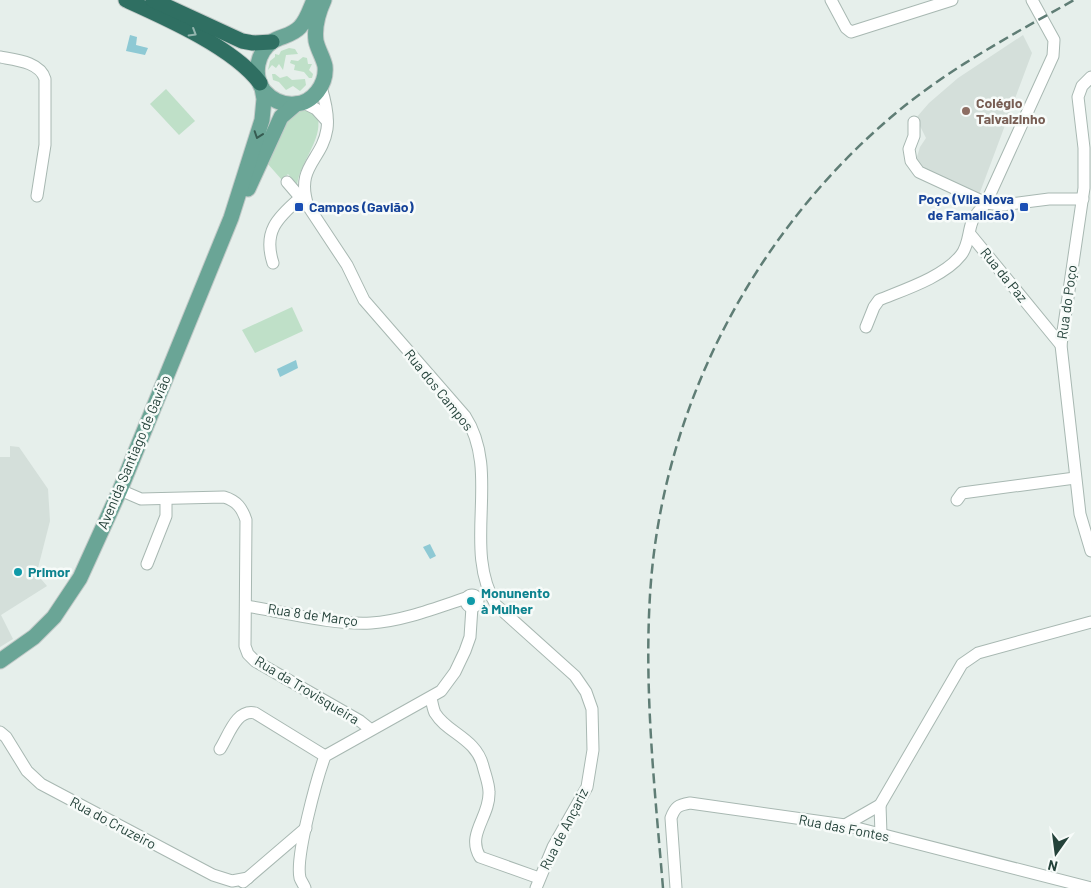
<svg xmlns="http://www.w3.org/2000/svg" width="1091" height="888" font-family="Barlow,sans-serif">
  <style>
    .built { fill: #d4dfda }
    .green { fill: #bfe0c8 }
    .water { fill: #8ec9d4 }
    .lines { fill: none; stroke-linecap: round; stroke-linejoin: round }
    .minor-casing { stroke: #a8b8b2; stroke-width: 13 }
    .major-casing { stroke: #c2cac8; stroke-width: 17 }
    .highway-casing { stroke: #c2cac8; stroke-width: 17 }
    .minor { stroke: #fff; stroke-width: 11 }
    .major { stroke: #6aa596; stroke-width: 15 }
    .highway { stroke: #2f6f62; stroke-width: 15 }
    .rail { stroke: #5f7d75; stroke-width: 2.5; stroke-dasharray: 10 5; stroke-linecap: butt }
    .oneway { stroke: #93b5ae }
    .oneway2 { stroke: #365b51 }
    .education-dot { fill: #8d6e63; stroke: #f7fbf9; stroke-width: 2 }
    .transit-dot { fill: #1a4fb4; stroke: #f7fbf9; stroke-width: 2 }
    .culture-dot { fill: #0f9aa8; stroke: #f7fbf9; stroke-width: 2 }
    .labels { text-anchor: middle; stroke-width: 5; stroke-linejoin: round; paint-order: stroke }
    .education-label { font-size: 14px; font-weight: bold; fill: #785e54; stroke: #f7fbf9; text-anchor: start }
    .transit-label { font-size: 14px; font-weight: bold; fill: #164399; stroke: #f7fbf9; text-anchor: end }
    .street-label { font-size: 14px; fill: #24423a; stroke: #f7fbf9 }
    .culture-label { font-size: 14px; font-weight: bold; fill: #0d838f; stroke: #f7fbf9; text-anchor: start }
  </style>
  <rect width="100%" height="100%" fill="#e6efeb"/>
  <g class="built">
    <polygon points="1023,35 1032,53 979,195 922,168 916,160 920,147 926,138 916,118 929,103 958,78"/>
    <polygon points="10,446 19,447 48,489 50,521 38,568 41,579 47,586 1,615 13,639 0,647 0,457 10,457"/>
  </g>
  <g class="green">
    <polygon points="289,48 295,49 298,54 286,55 283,70 279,64 276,68 272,65 268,70 270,61 275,57 275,54 279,55 281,51"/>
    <polygon points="303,57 307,58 308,64 312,64 309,70 313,74 312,78 309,78 304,72 294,70 295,65 290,63 291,60 298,61"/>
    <polygon points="272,74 275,74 280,78 287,76 292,80 305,79 306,85 300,91 293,86 286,90 279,82 273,80"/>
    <polygon points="166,89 195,121 179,135 150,104"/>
    <path d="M 307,108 L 318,118 C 322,141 300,162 297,185 L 288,174 L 282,180 L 267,163 L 286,117 Z"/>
    <polygon points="292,307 303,331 255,353 242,330"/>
  </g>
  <g class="water">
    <polygon points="130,35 137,37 136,45 148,48 145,55 126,51"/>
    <polygon points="296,360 298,368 280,377 277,369"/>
    <polygon points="430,544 436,556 430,559 423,547"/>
  </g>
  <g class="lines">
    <g class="minor-casing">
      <g id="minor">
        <polyline points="831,0 846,28 851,32 952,0"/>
        <path d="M 0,57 C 16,60 40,62 45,79 L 45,145 L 37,196"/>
        <polyline points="1091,77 1082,86 1078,97 1084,148 1084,188 1061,345 1080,514 1091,551"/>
        <path d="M 321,87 C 325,100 329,115 327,129 C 322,161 295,166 308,206 L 347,265 L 364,300 L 465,416 C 502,473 461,547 496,605 L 575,676 L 586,692 L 592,709 L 593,750 L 587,787 L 553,847 L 536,888"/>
        <polyline points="302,102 316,109 327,121"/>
        <polyline points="914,122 914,136 909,149 911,161 919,172 986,203 1002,205 1049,199 1083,199"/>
        <polyline points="287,182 305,203"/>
        <polyline points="970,234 1061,345"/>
        <path d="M 273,263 C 263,232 277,218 299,199"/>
        <path d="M 866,327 L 874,307 L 879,300 C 903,290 944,277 961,255 C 969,245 968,232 972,222 C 974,215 982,208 986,203 L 1053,56 L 1054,40 L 1032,0"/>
        <path d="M 120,490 L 141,499 L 224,497 C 237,501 242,508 246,520 L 245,646 L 248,654 L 255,661 L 360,721 L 370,729"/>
        <polyline points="957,500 962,493 1075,478"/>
        <polyline points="147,564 166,516 166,499"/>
        <circle cx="472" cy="601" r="6"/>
        <path d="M 246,606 C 285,612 332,625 371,623 C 402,621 436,608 466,598"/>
        <path d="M 431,698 C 432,702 433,709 435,713 C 447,733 476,738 483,766 C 485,774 489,784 489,792 C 490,817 466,834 480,857 L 539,878"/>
        <polyline points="0,732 6,737 27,771 41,784 213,875 232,881 248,878"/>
        <path d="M 220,749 C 229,735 236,709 255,713 L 325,756"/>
        <polyline points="880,805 881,834"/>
        <polyline points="845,825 880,805 962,664 978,653 1091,622"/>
        <polyline points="243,882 306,828"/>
        <path d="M 305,888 C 304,885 301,881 300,878 C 295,857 317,778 325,756 L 441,691 L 455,672 L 465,651 L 470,637 L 472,607"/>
        <path d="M 676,888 L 671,818 C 675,807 678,805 690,803 L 845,825 L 1091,888"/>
      </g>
    </g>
    <g class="major-casing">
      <g id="major">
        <path d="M 314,0 C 310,9 307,20 300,27 C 293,35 282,36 273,41 C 257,52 252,75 264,91 C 272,100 283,105 295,104 C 313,103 327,84 325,66 C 323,57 318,50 316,41 C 314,26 318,13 324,0"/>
        <polyline points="248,189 281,117 296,104"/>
        <polyline points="0,661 34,637 54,617 80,578 120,490 231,218 262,120 264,99 262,88"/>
      </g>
    </g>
    <g class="highway-casing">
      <g id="highway">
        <path d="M 126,0 C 166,18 234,48 260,83"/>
        <polyline points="153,0 242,41 253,43 272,42"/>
      </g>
    </g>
    <use href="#minor" class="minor"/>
    <use href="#major" class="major"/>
    <use href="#highway" class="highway"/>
    <path class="rail" d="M 663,888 C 655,791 644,693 650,595 C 661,412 751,237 890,118 C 946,70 1010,36 1074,0"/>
  </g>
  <defs><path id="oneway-chevron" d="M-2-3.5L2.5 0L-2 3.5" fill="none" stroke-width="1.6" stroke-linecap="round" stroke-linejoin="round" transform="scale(1.25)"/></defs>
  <use class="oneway" href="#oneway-chevron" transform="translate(193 33) rotate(31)"/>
  <use class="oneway2" href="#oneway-chevron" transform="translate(258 135) rotate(109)"/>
  <circle class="education-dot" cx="966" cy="111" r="5"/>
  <g class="transit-dot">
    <rect x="294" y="202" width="10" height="10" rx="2.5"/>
    <rect x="1019" y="202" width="10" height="10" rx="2.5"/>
  </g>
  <g class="culture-dot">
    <circle cx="18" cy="572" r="5"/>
    <circle cx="471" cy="601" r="5"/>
  </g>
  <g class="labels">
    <g class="education-label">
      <text x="976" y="108">Colégio<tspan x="976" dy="16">Talvaizinho</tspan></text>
    </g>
    <g class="transit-label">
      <text x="1014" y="204">Poço (Vila Nova<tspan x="1014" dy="16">de Famalicão)</tspan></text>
      <text x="309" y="212" text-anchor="start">Campos (Gavião)</text>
    </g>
    <g class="street-label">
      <text transform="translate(1004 275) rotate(51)" y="5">Rua da Paz</text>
      <text transform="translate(1067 302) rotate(-82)" y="5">Rua do Poço</text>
      <text transform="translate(439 390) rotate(51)" y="5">Rua dos Campos</text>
      <text transform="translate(134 452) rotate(-67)" y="5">Avenida Santiago de Gavião</text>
      <text transform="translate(313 615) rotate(8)" y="5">Rua 8 de Março</text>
      <text transform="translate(307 690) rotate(31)" y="5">Rua da Trovisqueira</text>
      <text transform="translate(113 823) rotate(28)" y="5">Rua do Cruzeiro</text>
      <text transform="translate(844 828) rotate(11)" y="5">Rua das Fontes</text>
      <text transform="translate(564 829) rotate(-63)" y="5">Rua de Ançariz</text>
    </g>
    <g class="culture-label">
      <text x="28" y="577">Primor</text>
      <text x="481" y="598">Monunento<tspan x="481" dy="16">à Mulher</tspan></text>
    </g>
  </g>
  <g transform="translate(1056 853) rotate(194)" stroke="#f7fbf9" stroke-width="4" paint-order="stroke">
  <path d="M0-4L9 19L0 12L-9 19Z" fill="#24423a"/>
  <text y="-8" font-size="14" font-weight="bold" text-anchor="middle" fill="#24423a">N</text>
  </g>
</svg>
